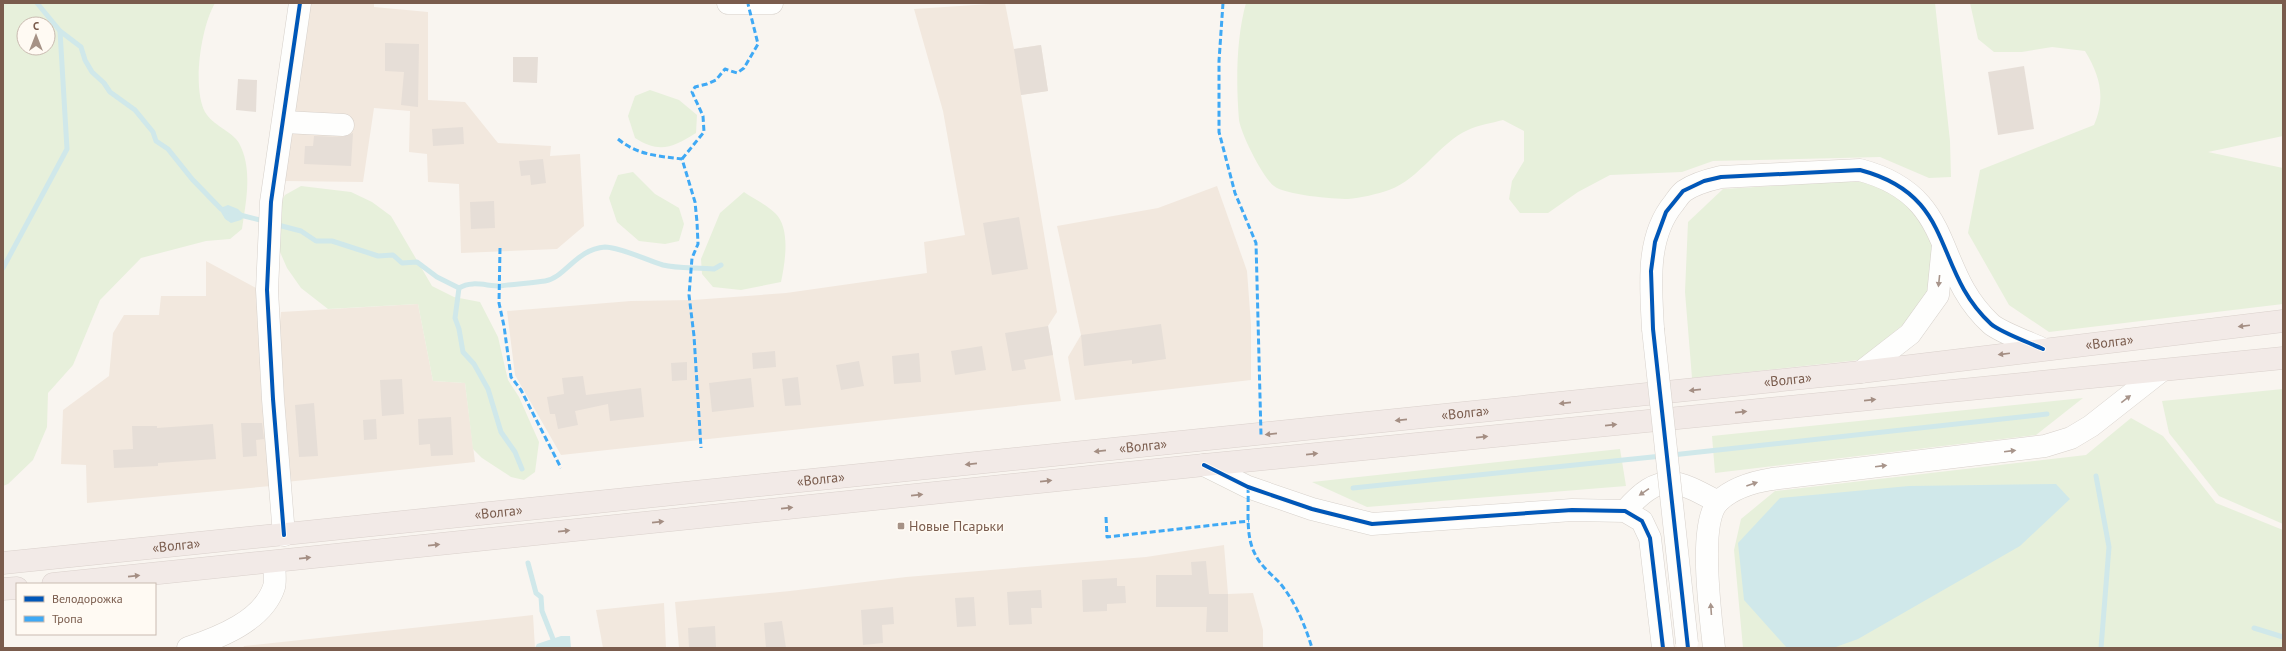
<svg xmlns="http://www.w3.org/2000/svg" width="2286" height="651" font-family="'PT Sans',sans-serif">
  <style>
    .residential { fill: #f2e8de }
    .green { fill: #e7f0db; fill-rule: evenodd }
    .water { fill: #d0e8ea }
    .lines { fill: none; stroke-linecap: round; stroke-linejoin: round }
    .stream { stroke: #d0e8ea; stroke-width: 5 }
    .building { fill: #e6ded7 }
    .minor-casing { stroke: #d7d1cb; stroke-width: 23 }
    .highway-casing { stroke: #dad1cc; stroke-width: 23 }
    .minor { stroke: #fefefd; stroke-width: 22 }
    .highway { stroke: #f2eae7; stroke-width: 22 }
    .minor-bridge-casing { stroke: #d7d1cb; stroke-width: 23; stroke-linecap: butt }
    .minor-bridge { stroke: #fefefd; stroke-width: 22 }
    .quiet { stroke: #3fa9f5; stroke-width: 3; stroke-dasharray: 6 3; stroke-linecap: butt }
    .cycleway-casing { stroke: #fffaf3; stroke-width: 6 }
    .cycleway { stroke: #0057b8; stroke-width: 4 }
    .oneway { fill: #a8958b }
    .oneway2 { fill: #a48e83 }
    .poi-dot { fill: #a69286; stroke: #fffaf3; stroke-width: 1.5 }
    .labels { text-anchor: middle; stroke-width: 3; stroke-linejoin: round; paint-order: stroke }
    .street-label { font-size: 14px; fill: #7a5c4d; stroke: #fffaf3 }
    .poi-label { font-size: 14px; fill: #7a5c4d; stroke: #fffaf3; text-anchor: start }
  </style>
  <rect width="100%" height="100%" fill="#f9f5f0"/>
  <g class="residential">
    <polygon points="310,3 374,3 374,7 428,12 428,100 465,102 498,143 551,146 550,156 580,154 584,226 557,249 461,253 459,184 428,182 427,154 409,152 410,111 374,108 363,182 285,181"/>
    <polygon points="1005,3 1014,49 1041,45 1048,91 1021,95 1057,312 1048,326 1061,401 561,455 515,375 507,311 631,301 693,300 786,293 927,273 924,242 965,235 943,111 914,9"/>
    <polygon points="1217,186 1247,271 1251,325 1251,380 1075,400 1068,357 1081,335 1057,226 1158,208"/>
    <polygon points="206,261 256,288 271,486 87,503 86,465 61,464 63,410 109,376 113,333 124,315 159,315 161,296 206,296"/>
    <polygon points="418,304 433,381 465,383 475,462 286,482 277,352 281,312"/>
    <polygon points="1224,545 1228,594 1253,593 1263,630 1263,648 679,648 675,602 790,591 906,577 1146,557"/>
    <polygon points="664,603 666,648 603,648 596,610"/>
    <polygon points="533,615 535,648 243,648 244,646"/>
  </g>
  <g class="green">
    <path d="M 3,3 L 215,3 C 201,27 192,87 205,112 C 212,125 233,132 239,143 C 253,169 246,201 242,229 L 230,239 L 206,241 L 141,258 L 100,300 L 73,365 L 48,393 L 47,427 L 33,460 L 8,484 L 3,486 ZM 24,24 L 48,24 L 48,48 L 24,48 Z"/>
    <path d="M 1246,3 L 1935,3 L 1950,141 L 1951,177 L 1929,178 L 1880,157 L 1713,161 L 1682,172 L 1610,175 L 1578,192 L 1548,213 L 1520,213 L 1509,199 L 1512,181 L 1524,161 L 1524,131 L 1503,120 C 1492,123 1478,125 1468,130 C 1440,142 1420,179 1389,190 C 1378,194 1360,198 1348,199 C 1333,199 1285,195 1274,186 C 1263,178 1241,134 1239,120 C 1236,83 1236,39 1246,3 Z"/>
    <path d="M 1970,3 L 2283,3 L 2283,136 L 2208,152 L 2283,168 L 2283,304 L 2049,332 L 2009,305 L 1968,233 L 1980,170 L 2094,125 C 2106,97 2100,76 2085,51 L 2052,47 L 2022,52 L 1994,52 L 1978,39 Z"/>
    <path d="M 650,90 L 679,100 L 697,115 L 696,133 C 673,147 660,154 635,138 L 628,116 L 635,96 Z"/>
    <polygon points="633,172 655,194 679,208 684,224 679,241 665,244 639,241 617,222 609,198 618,175"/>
    <polygon points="1850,181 1874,183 1910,202 1935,244 1929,291 1904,324 1859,360 1692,378 1685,292 1688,222 1723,189"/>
    <polygon points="301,186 351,192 372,202 391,216 432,286 454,297 480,302 498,337 508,380 519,397 539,442 535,472 524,480 511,477 482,458 473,449 465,383 433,381 418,304 328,309 301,288 287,268 277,245 278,207 285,195"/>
    <path d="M 744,192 C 754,199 767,205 775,213 C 791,228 785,263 781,282 L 741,290 L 713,287 L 702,274 L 701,259 L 720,213 Z"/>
    <polygon points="2283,389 2283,524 2219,496 2169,433 2162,401"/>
    <polygon points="2083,398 2036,435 1715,473 1712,436"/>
    <polygon points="2131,418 2163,436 2216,503 2283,530 2283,648 1743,648 1734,550 1741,519 1775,491 2086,455"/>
    <polygon points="1620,449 1626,486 1367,507 1312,482"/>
  </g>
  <g class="water">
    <polygon points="228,205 238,209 245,216 241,220 231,223 225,219 221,212 223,207"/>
    <polygon points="2056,484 2070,499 2020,546 1858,639 1833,648 1787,648 1744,600 1738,543 1780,498 1909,486"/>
    <polygon points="561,636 570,636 571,648 535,648 537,644"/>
  </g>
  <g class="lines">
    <g class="stream">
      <polyline points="60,31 81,47 85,60 92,72 104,83 110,92 135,110 153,132 156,141 168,149 192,179 221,209 228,211"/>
      <polyline points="240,215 264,221"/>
      <polyline points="274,224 301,231 316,241 332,241 378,256 393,255 402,263 417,262 437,277 459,288"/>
      <polyline points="3,268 67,149 60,31 37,3"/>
      <polyline points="1672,455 2047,414"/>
      <path d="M 522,469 L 515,452 L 501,432 L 488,389 L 474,364 L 463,352 L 459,329 L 455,318 L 459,288 C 472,280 486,286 500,286 C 516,284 531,283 545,281 C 565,278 576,249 605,247 C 620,247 646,260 663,265 C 678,269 698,267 714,269 L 721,265"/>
      <polyline points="2096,476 2109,547 2101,648"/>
      <polyline points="1353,488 1662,456"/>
      <polyline points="528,563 536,593 541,597 542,611 553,639"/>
      <polyline points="2254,628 2283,637"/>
    </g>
  </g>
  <g class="building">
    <polygon points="385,43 419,44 418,107 401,105 404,72 385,71"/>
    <polygon points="1041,45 1048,91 1021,95 1014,49"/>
    <polygon points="513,57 538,57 537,83 513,82"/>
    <polygon points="2024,66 2034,129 1998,135 1988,72"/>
    <polygon points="238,79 257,80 256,112 236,110"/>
    <polygon points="463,127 464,144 433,146 432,129"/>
    <polygon points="353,133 351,166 304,164 305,146 313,146 314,136 343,137"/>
    <polygon points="543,159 546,183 531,185 530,175 521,176 519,161"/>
    <polygon points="494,201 495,228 471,229 470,202"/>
    <polygon points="1019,217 1028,269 992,275 983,223"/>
    <polygon points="1161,324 1166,359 1132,364 1132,360 1084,366 1081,335"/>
    <polygon points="1048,326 1053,355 1024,360 1026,369 1012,371 1005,333"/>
    <polygon points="982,346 986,370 955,375 951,351"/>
    <polygon points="775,351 776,367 753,369 752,353"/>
    <polygon points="919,353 921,382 894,384 892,356"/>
    <polygon points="859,361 864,386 841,390 836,365"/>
    <polygon points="687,362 687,380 672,381 671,363"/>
    <polygon points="583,376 586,395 641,388 644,417 610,421 608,404 575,411 578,425 558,429 555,414 550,414 547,397 564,394 562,378"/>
    <polygon points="798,377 801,405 785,406 782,379"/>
    <polygon points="751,378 754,407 712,412 709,383"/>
    <polygon points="402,379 404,414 382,416 380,380"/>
    <polygon points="314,403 318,456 299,457 295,405"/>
    <polygon points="451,417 453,455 431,456 430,444 419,445 418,419"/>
    <polygon points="376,419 377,439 364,440 363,420"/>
    <polygon points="241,423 262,423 264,439 256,440 257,456 243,457"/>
    <polygon points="213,424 216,459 158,463 158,466 114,468 113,450 133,449 132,426 157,426 157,428"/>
    <polygon points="1206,561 1209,594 1228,594 1228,632 1206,632 1207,607 1156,607 1156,575 1192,575 1191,562"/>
    <polygon points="1117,578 1117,586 1125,586 1126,603 1107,604 1107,611 1083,612 1082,580"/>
    <polygon points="1041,590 1042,608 1031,608 1032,624 1009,625 1007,592"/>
    <polygon points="974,597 976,626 957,627 955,598"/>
    <polygon points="893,607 894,624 882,625 883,643 863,645 861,610"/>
    <polygon points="782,621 786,648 766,648 764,623"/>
    <polygon points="715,626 716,648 689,648 688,628"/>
  </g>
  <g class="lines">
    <g class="minor-casing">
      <g id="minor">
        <polyline points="728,3 772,3"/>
        <polyline points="284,122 343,125"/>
        <path d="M 1653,329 C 1651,287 1645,238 1674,203 C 1677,199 1680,194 1684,191 C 1694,184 1708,180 1721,177 L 1860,170 C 1958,196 1931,269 1991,324 C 2000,332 2030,343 2043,349"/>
        <polyline points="1861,372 1910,334 1938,295 1943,245"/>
        <polyline points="1204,465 1248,487 1312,509 1372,524 1572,510 1625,511 1642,521 1650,538 1663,648"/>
        <path d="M 1625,511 C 1660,471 1676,479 1718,502"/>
        <polyline points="284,535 273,399 267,290 271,202 300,3"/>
        <path d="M 188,648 C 218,638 263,621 274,587 C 276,580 274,569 274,562"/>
        <path d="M 1714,648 C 1711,618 1697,522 1719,501 C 1733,488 1753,482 1772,479 L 2045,446 L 2071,438 L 2091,426 L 2161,371"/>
      </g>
    </g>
    <g class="highway-casing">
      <g id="highway">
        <path id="s1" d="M 3,563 L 1861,372 L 2283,321"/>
        <polyline points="53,584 1204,465 2283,358"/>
        <polyline points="3,589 17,588"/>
      </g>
    </g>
    <use href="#minor" class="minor"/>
    <use href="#highway" class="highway"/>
    <g class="minor-bridge-casing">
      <polyline id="minor-bridge" points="1653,329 1687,643"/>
    </g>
    <use href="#minor-bridge" class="minor-bridge"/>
    <g class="quiet">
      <polyline points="1223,3 1219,61 1219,132 1235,193 1256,243 1261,435"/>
      <path d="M 618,139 C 637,155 658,156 682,159 L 695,202 L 697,222 L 698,244 L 692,258 L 689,295 L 694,336 L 701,448"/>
      <polyline points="682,159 704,132 703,116 692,92 695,87 707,84 716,80 725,69 737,73 744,68 758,44 748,4"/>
      <polyline points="500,248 499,303 504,326 511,377 521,390 561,468"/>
      <path d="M 1248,487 C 1249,509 1245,535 1255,554 C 1260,565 1271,574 1279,582 C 1295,601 1305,625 1312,648"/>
      <polyline points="1106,517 1107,537 1249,521"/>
    </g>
    <g class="cycleway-casing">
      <g id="cycleway">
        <polyline points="1204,465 1248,487 1312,509 1372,524 1572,510 1625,511 1642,521 1650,538 1663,648"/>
        <polyline points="284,535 273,399 267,290 271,202 300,3"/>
        <path d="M 1688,648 L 1653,329 L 1651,271 L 1655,242 L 1666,212 L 1683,191 L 1704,181 L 1721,177 L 1860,170 C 1958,196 1931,269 1991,324 C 2000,332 2030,343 2043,349"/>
      </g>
    </g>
    <use href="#cycleway" class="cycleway"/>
  </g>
  <defs><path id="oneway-solid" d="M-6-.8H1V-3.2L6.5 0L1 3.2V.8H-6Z"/></defs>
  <g class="oneway">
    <use href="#oneway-solid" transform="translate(1939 281) rotate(96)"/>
    <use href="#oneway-solid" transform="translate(2126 399) rotate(-38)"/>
    <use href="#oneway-solid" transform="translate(2010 451) rotate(-7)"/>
    <use href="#oneway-solid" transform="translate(1881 466) rotate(-7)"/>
    <use href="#oneway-solid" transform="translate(1752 484) rotate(-19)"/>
    <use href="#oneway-solid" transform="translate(1644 492) rotate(146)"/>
    <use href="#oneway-solid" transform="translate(1711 609) rotate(-94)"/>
  </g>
  <g class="oneway2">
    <use href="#oneway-solid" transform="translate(2244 326) rotate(173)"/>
    <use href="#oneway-solid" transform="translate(2004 354) rotate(173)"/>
    <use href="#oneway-solid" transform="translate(1695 390) rotate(174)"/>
    <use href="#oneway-solid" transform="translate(1870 400) rotate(-6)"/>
    <use href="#oneway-solid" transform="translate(1565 403) rotate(174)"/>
    <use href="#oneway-solid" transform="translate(1741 412) rotate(-6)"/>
    <use href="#oneway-solid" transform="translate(1401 420) rotate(174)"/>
    <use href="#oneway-solid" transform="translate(1611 425) rotate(-6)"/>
    <use href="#oneway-solid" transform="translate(1271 434) rotate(174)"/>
    <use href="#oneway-solid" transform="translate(1482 437) rotate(-6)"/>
    <use href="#oneway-solid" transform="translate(1100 451) rotate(174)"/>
    <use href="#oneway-solid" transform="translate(1312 454) rotate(-6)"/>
    <use href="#oneway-solid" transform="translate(971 464) rotate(174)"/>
    <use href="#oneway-solid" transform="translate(1046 481) rotate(-6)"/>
    <use href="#oneway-solid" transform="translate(917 495) rotate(-6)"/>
    <use href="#oneway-solid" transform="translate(787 508) rotate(-6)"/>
    <use href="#oneway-solid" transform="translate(658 522) rotate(-6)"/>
    <use href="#oneway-solid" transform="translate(564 531) rotate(-6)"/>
    <use href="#oneway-solid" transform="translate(434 545) rotate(-6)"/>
    <use href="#oneway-solid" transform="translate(305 558) rotate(-6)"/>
    <use href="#oneway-solid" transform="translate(134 576) rotate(-6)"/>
  </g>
  <rect class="poi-dot" x="897" y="522" width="8" height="8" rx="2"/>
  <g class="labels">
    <g class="street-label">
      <text dy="5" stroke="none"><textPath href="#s1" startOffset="2118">«Волга»</textPath></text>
      <text dy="5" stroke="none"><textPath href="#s1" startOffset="1794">«Волга»</textPath></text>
      <text dy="5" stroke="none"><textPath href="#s1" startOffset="1470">«Волга»</textPath></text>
      <text dy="5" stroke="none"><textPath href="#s1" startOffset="1146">«Волга»</textPath></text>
      <text dy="5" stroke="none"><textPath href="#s1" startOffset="822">«Волга»</textPath></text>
      <text dy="5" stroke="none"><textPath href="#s1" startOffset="498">«Волга»</textPath></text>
      <text dy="5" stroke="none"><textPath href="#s1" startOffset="174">«Волга»</textPath></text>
    </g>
    <g class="poi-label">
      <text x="909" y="531">Новые Псарьки</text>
    </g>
  </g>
  <rect width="2286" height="651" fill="none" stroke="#7a5c4d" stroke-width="8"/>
  <rect x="16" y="583" width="140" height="52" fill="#fffaf3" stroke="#cabbb1"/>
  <rect x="24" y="596" width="20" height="6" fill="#0057b8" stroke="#cabbb1"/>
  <text x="52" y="603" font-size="12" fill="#7a5c4d">Велодорожка</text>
  <rect x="24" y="616" width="20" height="6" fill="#3fa9f5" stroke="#cabbb1"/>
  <text x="52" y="623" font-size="12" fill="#7a5c4d">Тропа</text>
  <g transform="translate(36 36)"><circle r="19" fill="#fffaf3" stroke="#cabbb1"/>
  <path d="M0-3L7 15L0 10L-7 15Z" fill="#a69286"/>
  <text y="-6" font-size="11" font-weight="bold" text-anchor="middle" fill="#7a5c4d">С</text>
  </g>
</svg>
